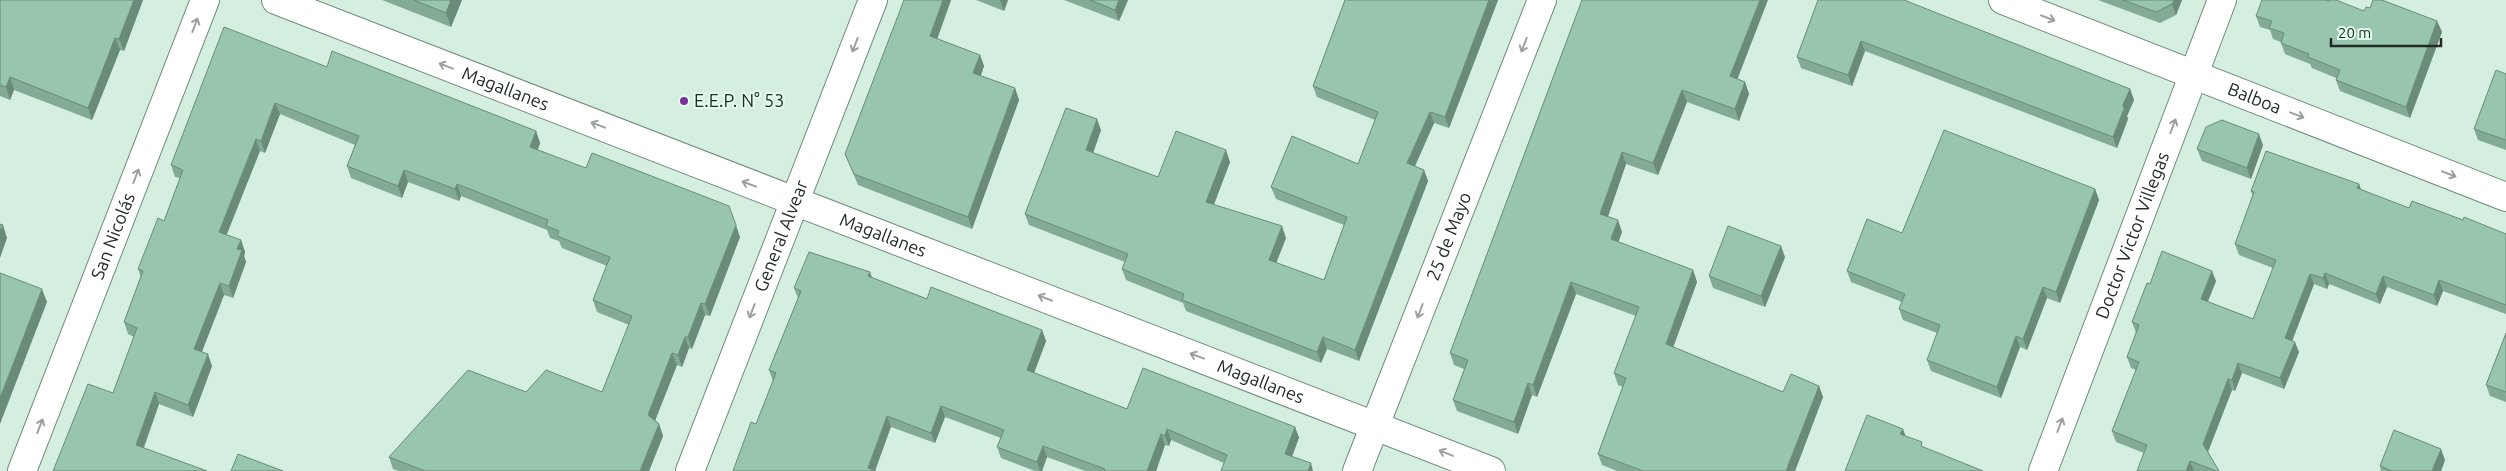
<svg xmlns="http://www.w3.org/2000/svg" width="2506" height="471" font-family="Ubuntu,sans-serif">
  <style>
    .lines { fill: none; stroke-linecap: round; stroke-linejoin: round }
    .street-casing { stroke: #728b7d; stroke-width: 30 }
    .street { stroke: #fff; stroke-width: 28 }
    .wall { fill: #82aa94 }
    .shaded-wall { fill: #6a8b78 }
    .building { fill: #97c6ac; stroke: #6a8b78 }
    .oneway { stroke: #9ca09d }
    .poi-dot { fill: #7a2e9f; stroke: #e1fded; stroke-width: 2 }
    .labels { text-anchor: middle; stroke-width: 4; stroke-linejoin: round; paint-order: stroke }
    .street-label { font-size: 18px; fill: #222c26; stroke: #e1fded }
    .poi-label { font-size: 18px; fill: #222c26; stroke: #e1fded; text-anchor: start }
  </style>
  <rect width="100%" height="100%" fill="#d4efe0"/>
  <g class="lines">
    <g class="street-casing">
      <g id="street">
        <path id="s1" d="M 276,0 L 1491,471"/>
        <path id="s2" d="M 2003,0 L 2506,197"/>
        <path id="s3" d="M 22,471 L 205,0"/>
        <path id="s4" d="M 690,471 L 873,0"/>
        <path id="s5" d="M 1357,471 L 1542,0"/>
        <path id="s6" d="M 2043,471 L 2222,0"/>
      </g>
    </g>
    <use href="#street" class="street"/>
  </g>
  <g class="wall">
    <polygon points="0,0 143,0 124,51 120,50 92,120 14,90 10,100 0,96"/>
    <polygon points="382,0 462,0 451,27"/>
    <polygon points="951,0 937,39 980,55 984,66 981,76 1015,88 1019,100 972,229 858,185 845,154"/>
    <polygon points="976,0 1008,0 1004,11"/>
    <polygon points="1064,0 1128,0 1119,21"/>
    <polygon points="1345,0 1498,0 1449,128 1434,123 1415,166 1424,170 1428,181 1359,361 1327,349 1321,363 1186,311 1183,303 1126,280 1122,269 1125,262 1029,225 1025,214 1101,130 1093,153 1158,177 1230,162 1214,205 1286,238 1276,263 1324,280 1344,225 1276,199 1271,187 1358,164 1375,120 1317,97 1313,86"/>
    <polygon points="1582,0 1738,79 1745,82 1749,94 1739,121 1687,102 1658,175 1626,164 1608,216 1622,232 1618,242 1693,270 1697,282 1673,347 1783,392 1819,386 1823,397 1795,471 1617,471 1602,465 1598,454 1623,387 1618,385 1614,373 1636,316 1576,294 1537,397 1532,395 1518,434 1457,411 1453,400 1464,369 1454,365 1450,353"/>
    <polygon points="1818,0 2130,89 2134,100 2127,116 2128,119 2117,148 1865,51 1852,86 1801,68 1797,57"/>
    <polygon points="2098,0 2182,0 2176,15 2160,23"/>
    <polygon points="2364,11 2437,21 2442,32 2410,118 2340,91 2336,80 2336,78 2312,68 2310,64 2285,54 2281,43 2281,42 2273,39 2270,30 2260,27 2256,16"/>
    <polygon points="327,67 536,131 540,143 538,150 740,237 710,316 705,315 692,349 689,348 682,367 677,365 655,420 659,424 663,436 649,471 398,471 393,469 389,457 526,392 602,392 629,325 597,312 593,300 607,266 562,248 559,241 550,238 547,230 461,196 459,201 408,182 402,198 351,178 347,166 355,145 280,114 265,153 260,151 226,235 241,240 245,252 244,256 246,262 233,298 224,295 202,352 212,366 193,417 159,404 144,448 53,471 113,393 134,337 128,334 124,322 141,277 138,269 164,221 180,178 175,177 171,165"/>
    <polygon points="2506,74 2506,150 2478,140 2474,129"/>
    <polygon points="2263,145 2251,179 2202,161 2197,149"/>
    <polygon points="2359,184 2361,190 2409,208 2463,220 2506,234 2506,314 2443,291 2437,306 2387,287 2380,304 2329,284 2327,289 2314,284 2292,341 2299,352 2284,389 2242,373 2235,391 2232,390 2208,452 2219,471 2137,471 2144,453 2116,442 2112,431 2136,370 2131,368 2127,357 2136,333 2132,322 2150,284 2216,281 2208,302 2253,319 2273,268 2239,255 2235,244 2253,196 2251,191"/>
    <polygon points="2095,189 2099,200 2060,303 2047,298 2027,350 2020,347 2001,398 1931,371 1927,360 1937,333 1903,320 1899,309 1902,302 1851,282 1847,271 1902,233"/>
    <polygon points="1785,257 1765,307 1713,288 1709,276"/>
    <polygon points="873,278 927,299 1042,330 1046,341 1034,373 1127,409 1295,427 1299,438 1224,463 1171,440 1169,446 1165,445 1156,471 1085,471 1047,457 1042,471 1035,471 1001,458 997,447 1001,438 945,417 935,443 891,427 756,424 773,381 769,370 798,298 794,288"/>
    <polygon points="2506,333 2506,402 2490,396 2486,385"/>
    <polygon points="2445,460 2441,471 2381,471 2380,466"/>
  </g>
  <g class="shaded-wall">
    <polygon points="134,0 143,0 124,51 119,39"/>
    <polygon points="451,0 462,0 451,27 446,13"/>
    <polygon points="943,0 951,0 934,48 930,36"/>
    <polygon points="1000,0 1008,0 1004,11"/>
    <polygon points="1119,0 1128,0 1119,21 1115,10"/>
    <polygon points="1489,0 1498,0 1449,128 1445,117"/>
    <polygon points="1760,0 1768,0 1734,88 1730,76"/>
    <polygon points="2174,0 2182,0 2176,15 2172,4"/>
    <polygon points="2437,21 2442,32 2410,118 2406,107"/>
    <polygon points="115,38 120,50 92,120 88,108"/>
    <polygon points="1861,41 1865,51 1852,86 1848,75"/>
    <polygon points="980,55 984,66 977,85 973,73"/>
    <polygon points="10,77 14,90 10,100 6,87"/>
    <polygon points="1745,82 1749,94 1739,121 1735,109"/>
    <polygon points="1015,88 1019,100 972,229 968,217"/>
    <polygon points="2130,89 2134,100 2127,116 2123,105"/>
    <polygon points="1682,90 1687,102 1658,175 1653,163"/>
    <polygon points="275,103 280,114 265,153 261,141"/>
    <polygon points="2124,109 2128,119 2117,148 2113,137"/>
    <polygon points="1430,112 1434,123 1411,175 1407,163"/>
    <polygon points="1097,119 1101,130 1090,162 1086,150"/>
    <polygon points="536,131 540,143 534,159 530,147"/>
    <polygon points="2259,134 2263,145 2251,179 2247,168"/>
    <polygon points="256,139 260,151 223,244 219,232"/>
    <polygon points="1226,150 1230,162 1210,214 1206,202"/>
    <polygon points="1622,152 1626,164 1605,225 1600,214"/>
    <polygon points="404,170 408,182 402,198 398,186"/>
    <polygon points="1424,170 1428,181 1359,361 1355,350"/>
    <polygon points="457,184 461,196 459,201 455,189"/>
    <polygon points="2359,184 2363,195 2357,188"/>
    <polygon points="2095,189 2099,200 2060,303 2056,292"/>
    <polygon points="1618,220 1622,232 1615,251 1611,239"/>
    <polygon points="3,225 7,238 0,258 0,231"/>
    <polygon points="736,225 740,237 710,316 705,304"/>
    <polygon points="1282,226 1286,238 1273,271 1269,260"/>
    <polygon points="241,240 245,252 244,256 246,262 233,298 229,286 237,249"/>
    <polygon points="1781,246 1785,257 1765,307 1761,296"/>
    <polygon points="1693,270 1697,282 1670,356 1666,344"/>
    <polygon points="2212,271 2216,281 2204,310 2201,299"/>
    <polygon points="870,272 874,283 868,276"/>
    <polygon points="2325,273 2329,284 2327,289 2323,278"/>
    <polygon points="2310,274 2314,284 2289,349 2285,338"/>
    <polygon points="2383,276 2387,287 2380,304 2376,294"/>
    <polygon points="2439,280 2443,291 2437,306 2434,295"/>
    <polygon points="1571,282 1576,294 1537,397 1533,385"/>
    <polygon points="220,283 224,295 198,361 194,349"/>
    <polygon points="2043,287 2047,298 2027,350 2023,339"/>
    <polygon points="42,289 47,302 0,424 0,398"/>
    <polygon points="701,303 705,315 692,349 688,337"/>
    <polygon points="1042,330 1046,341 1031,381 1027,370"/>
    <polygon points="2016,336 2020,347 2001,398 1997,387"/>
    <polygon points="685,337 689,348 682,367 678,355"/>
    <polygon points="1323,337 1327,349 1321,363 1317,352"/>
    <polygon points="2295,342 2299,352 2284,389 2280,378"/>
    <polygon points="672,353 677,365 653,426 648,415"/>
    <polygon points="208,354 212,366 193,417 188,405"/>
    <polygon points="2238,363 2242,373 2235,391 2232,380"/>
    <polygon points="2228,379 2232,390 2207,454 2203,444"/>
    <polygon points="1528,383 1532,395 1518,434 1514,422"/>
    <polygon points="1819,386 1823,397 1795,471 1786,471"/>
    <polygon points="155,392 159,404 140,457 136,445"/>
    <polygon points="941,406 945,417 935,443 931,433"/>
    <polygon points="887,416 891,427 875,471 868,468"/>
    <polygon points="659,424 663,436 649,471 640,471"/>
    <polygon points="1295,427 1299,438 1289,465 1285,454"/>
    <polygon points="1167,429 1171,440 1169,446 1165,436"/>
    <polygon points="1903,429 1907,440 1900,434"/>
    <polygon points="1161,434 1165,445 1156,471 1147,471"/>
    <polygon points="1043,446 1047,457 1042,471 1040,471 1037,462"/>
    <polygon points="2441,449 2445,460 2441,471 2432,471"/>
    <polygon points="2190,461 2194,471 2186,471"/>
    <polygon points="1311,463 1313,471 1308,471"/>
  </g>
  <g class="building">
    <polygon points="0,0 134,0 119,39 115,38 88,108 10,77 6,87 0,85"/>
    <polygon points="414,0 451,0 446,13"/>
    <polygon points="904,0 943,0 930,36 980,55 973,73 1015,88 968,217 854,174 845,154"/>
    <polygon points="1090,0 1119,0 1115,10"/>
    <polygon points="1345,0 1489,0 1445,117 1430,112 1407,163 1424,170 1355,350 1323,337 1317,352 1182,300 1184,294 1122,269 1128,254 1025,214 1066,108 1097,119 1086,150 1158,177 1176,131 1226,150 1206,202 1282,226 1269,260 1324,280 1347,217 1271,187 1292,136 1358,164 1378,112 1313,86"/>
    <polygon points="1582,0 1760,0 1730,76 1745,82 1735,109 1682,90 1653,163 1622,152 1600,214 1618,220 1611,239 1693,270 1666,344 1783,392 1791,374 1819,386 1786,471 1643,471 1598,454 1626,378 1614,373 1639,307 1571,282 1533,385 1528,383 1514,422 1453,400 1468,360 1450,353"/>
    <polygon points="1818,0 1904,0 2130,89 2123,105 2124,109 2113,137 1861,41 1848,75 1797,57"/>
    <polygon points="2123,0 2174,0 2172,4 2156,12"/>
    <polygon points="2262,0 2325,0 2329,1 2329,0 2336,0 2364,11 2366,7 2370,8 2373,0 2382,0 2437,21 2406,107 2336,80 2340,70 2308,57 2309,54 2281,43 2284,33 2269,28 2272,21 2256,16"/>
    <polygon points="224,27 327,67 332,51 536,131 530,147 586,168 592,153 729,206 736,225 705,304 701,303 688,337 685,337 678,355 672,353 648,415 659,424 640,471 425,471 389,457 468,370 526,392 546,370 602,392 632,316 593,300 610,257 557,236 559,231 546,226 548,220 457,184 455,189 404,170 398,186 347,166 359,136 275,103 261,141 256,139 219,232 241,240 237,249 242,250 229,286 220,283 194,349 208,354 188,405 155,392 136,445 207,471 53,471 88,384 113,393 137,328 124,322 143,271 138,269 158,218 164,221 183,170 171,165"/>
    <polygon points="2496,70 2506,74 2506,140 2474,129"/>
    <polygon points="2222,120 2259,134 2247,168 2197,149 2206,127"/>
    <polygon points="1944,130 2095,189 2056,292 2043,287 2023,339 2016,336 1997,387 1927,360 1940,325 1899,309 1905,294 1847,271 1867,219 1902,233"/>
    <polygon points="2266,151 2359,184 2357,188 2409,208 2412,201 2463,220 2464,217 2506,234 2506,305 2439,280 2434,295 2383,276 2376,294 2325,273 2323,278 2310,274 2285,338 2295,342 2280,378 2238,363 2232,380 2228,379 2203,444 2219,471 2216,471 2190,461 2186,471 2137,471 2147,445 2112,431 2139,362 2127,357 2139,325 2132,322 2147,283 2150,284 2162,251 2212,271 2201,299 2253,319 2276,260 2235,244 2254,192 2251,191"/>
    <polygon points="0,224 3,225 0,231"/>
    <polygon points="1728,226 1781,246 1761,296 1709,276"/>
    <polygon points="809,252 870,272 868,276 927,299 931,287 1042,330 1027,370 1127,409 1143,368 1295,427 1285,454 1311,463 1308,471 1221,471 1227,455 1167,429 1165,436 1161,434 1147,471 1104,471 1105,469 1043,446 1037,462 997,447 1004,430 941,406 931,433 887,416 868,468 876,471 733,471 751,422 756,424 776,373 769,370 801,291 794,288"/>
    <polygon points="0,273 42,289 0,398"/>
    <polygon points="2506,333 2506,392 2486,385"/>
    <polygon points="1867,415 1903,429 1900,434 1922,442 1921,446 1983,471 1845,471"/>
    <polygon points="2394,430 2441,449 2432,471 2392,471 2380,466"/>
    <polygon points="238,454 283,471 231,471"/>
  </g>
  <defs><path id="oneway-shaft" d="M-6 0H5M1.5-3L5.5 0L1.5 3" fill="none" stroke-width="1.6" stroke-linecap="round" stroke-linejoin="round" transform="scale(1.25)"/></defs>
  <g class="oneway">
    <use href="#oneway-shaft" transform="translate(2048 18) rotate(21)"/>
    <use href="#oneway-shaft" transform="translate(195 25) rotate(-69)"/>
    <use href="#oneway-shaft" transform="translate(855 45) rotate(111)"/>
    <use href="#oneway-shaft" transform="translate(1524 45) rotate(111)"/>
    <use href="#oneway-shaft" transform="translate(446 66) rotate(-159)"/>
    <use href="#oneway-shaft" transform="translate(2297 115) rotate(21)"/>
    <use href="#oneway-shaft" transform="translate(598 125) rotate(-159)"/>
    <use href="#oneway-shaft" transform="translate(2173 126) rotate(-69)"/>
    <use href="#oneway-shaft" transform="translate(2449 174) rotate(21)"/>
    <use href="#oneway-shaft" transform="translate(136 176) rotate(-69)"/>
    <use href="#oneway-shaft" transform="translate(749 184) rotate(-159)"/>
    <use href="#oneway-shaft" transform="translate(1045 298) rotate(-159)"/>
    <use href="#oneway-shaft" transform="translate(752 311) rotate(111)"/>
    <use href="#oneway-shaft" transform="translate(1420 311) rotate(111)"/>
    <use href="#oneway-shaft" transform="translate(1197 356) rotate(-159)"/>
    <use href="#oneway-shaft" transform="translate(2060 425) rotate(-69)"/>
    <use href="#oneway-shaft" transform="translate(40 426) rotate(-69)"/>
    <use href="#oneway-shaft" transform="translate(1446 453) rotate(-158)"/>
  </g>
  <circle class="poi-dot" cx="684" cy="101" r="5"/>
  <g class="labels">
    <g class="street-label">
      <text dy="6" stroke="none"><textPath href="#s1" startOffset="246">Magallanes</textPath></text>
      <text dy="6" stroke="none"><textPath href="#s2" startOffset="270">Balboa</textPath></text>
      <text dy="6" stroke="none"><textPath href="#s6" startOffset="252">Doctor Victor Villegas</textPath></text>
      <text dy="6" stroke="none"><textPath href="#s3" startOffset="252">San Nicolás</textPath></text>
      <text dy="6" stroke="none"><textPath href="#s4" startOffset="252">General Alvear</textPath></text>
      <text dy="6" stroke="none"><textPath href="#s1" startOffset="651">Magallanes</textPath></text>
      <text dy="6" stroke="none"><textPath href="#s5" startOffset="252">25 de Mayo</textPath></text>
      <text dy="6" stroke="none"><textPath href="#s1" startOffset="1056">Magallanes</textPath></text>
    </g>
    <g class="poi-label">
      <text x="694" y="107">E.E.P. N° 53</text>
    </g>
  </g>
  <path d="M2331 38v8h110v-8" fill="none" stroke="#222c26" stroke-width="2.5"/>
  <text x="2338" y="38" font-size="15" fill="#222c26" stroke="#e1fded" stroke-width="4" paint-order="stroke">20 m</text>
</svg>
